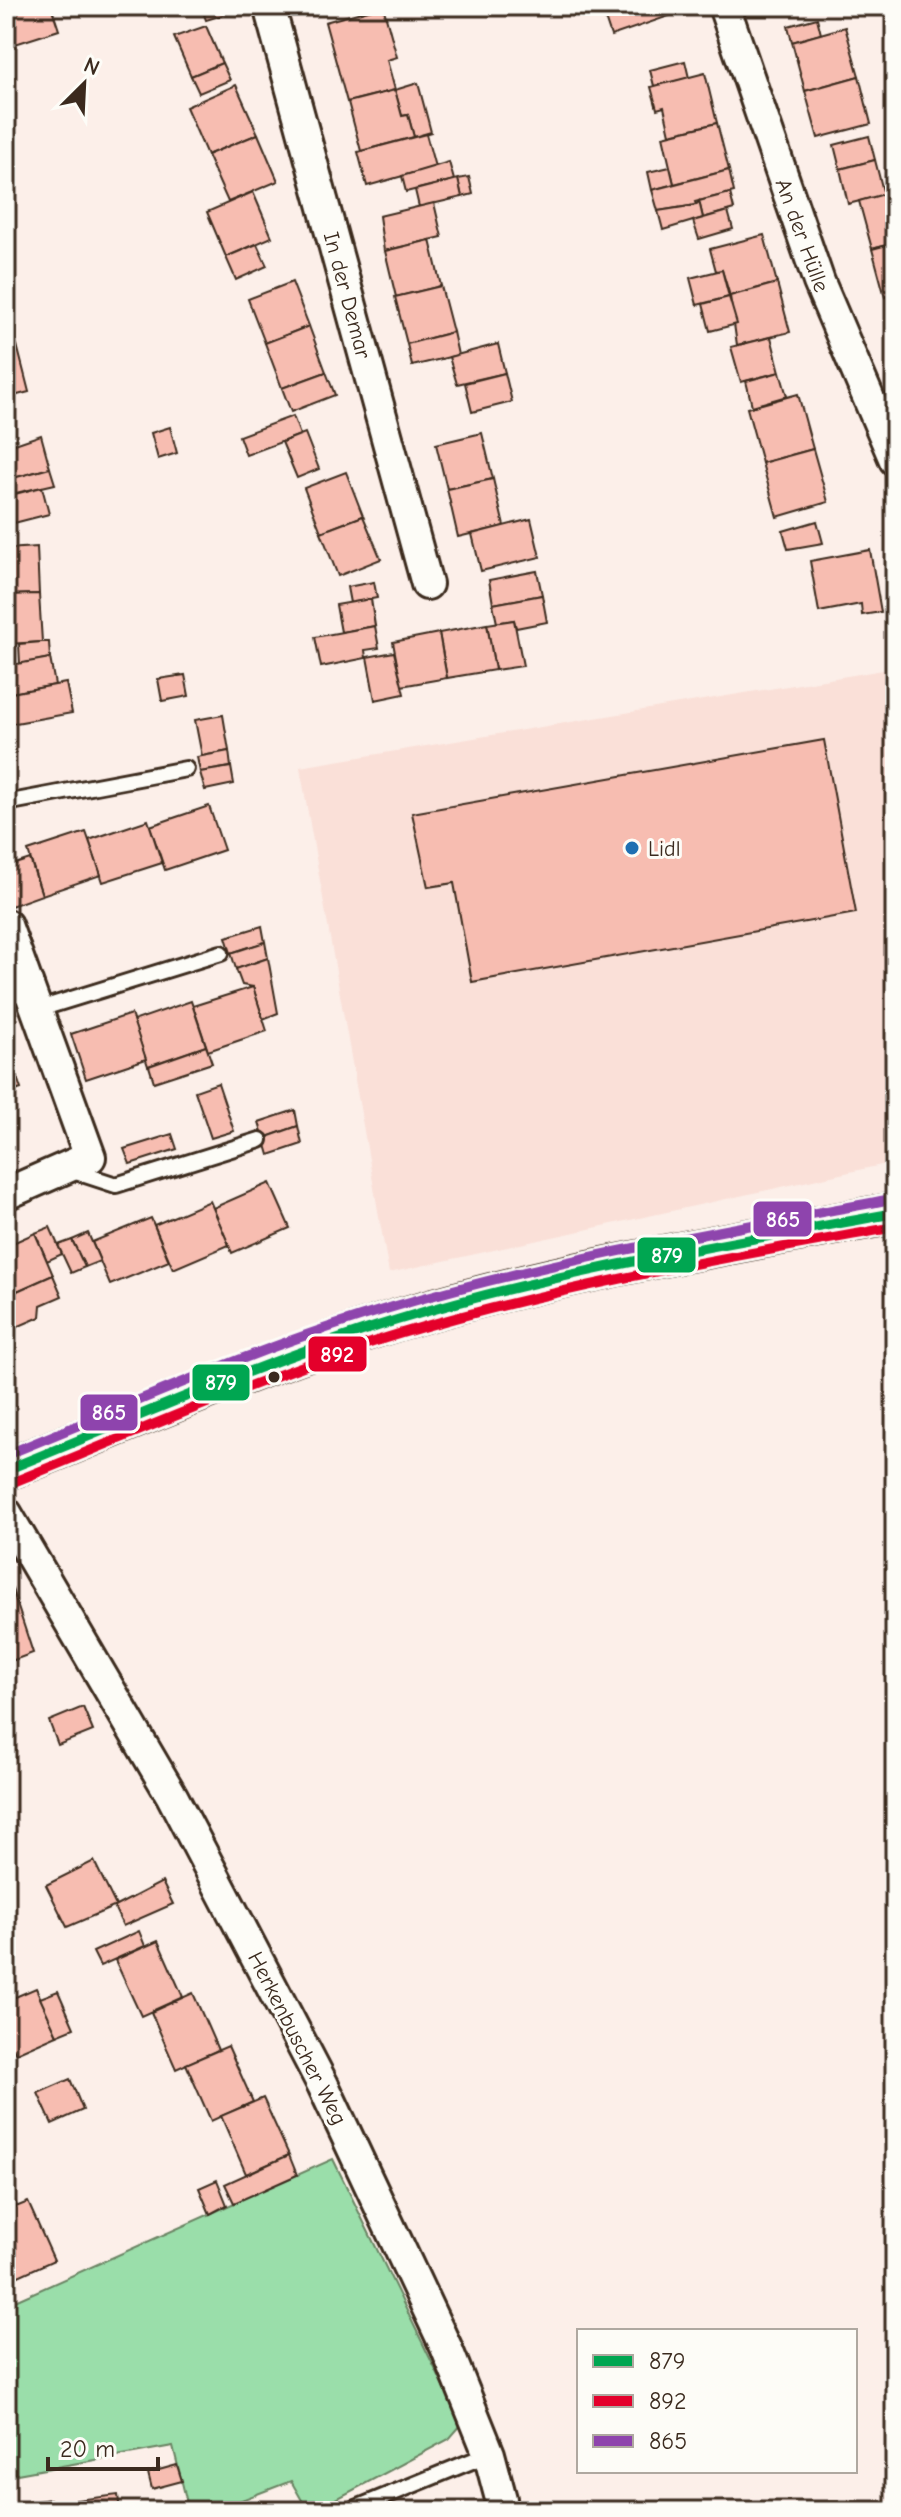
<svg xmlns="http://www.w3.org/2000/svg" width="901" height="2517" font-family="'Comic Neue',sans-serif">
  <style>
    .built { fill: #fae0d8 }
    .green { fill: #9adeaa; stroke: #6a8464; stroke-width: 2 }
    .building { fill: #f7bdb1; stroke: #3b2a1e; stroke-width: 2 }
    .lines { fill: none; stroke-linecap: round; stroke-linejoin: round }
    .service-casing { stroke: #3b2a1e; stroke-width: 20 }
    .minor-casing { stroke: #3b2a1e; stroke-width: 36 }
    .tertiary-casing { stroke: #3b2a1e; stroke-width: 44 }
    .service { stroke: #fdfcf7; stroke-width: 14 }
    .minor { stroke: #fdfcf7; stroke-width: 30 }
    .tertiary { stroke: #fdfcf7; stroke-width: 38 }
    .bus-1-casing { stroke: #fdfcf7; stroke-width: 16 }
    .bus-2-casing { stroke: #fdfcf7; stroke-width: 16 }
    .bus-3-casing { stroke: #fdfcf7; stroke-width: 16 }
    .bus-1 { stroke: #00a651; stroke-width: 10 }
    .bus-2 { stroke: #e4002b; stroke-width: 10 }
    .bus-3 { stroke: #8e44ad; stroke-width: 10 }
    .poi-dot { fill: #1f6fb2; stroke: #fdfcf7; stroke-width: 3 }
    .bus-dot { fill: #3b2a1e; stroke: #fdfcf7; stroke-width: 3 }
    .labels { text-anchor: middle; stroke-width: 6; stroke-linejoin: round; paint-order: stroke }
    .street-label { font-size: 22px; fill: #3b2a1e; stroke: #fdfcf7 }
    .poi-label { font-size: 22px; fill: #3b2a1e; stroke: #fdfcf7; text-anchor: start }
    .line-badge { stroke: #fdfcf7; stroke-width: 3 }
    .badge-label { font-size: 22px; text-anchor: middle; font-weight: bold; fill: #fff }
  </style>
  <rect width="100%" height="100%" fill="#fcefe9"/>
  <filter id="ink" filterUnits="userSpaceOnUse"><feTurbulence type="fractalNoise" baseFrequency=".0125" numOctaves="2"/><feDisplacementMap in="SourceGraphic" scale="16" xChannelSelector="R" yChannelSelector="G"/><feConvolveMatrix kernelMatrix="1 2 1 2 8 2 1 2 1" color-interpolation-filters="sRGB"/></filter>
  <g filter="url(#ink)">
    <polygon class="built" points="895,668 895,1162 389,1273 300,767"/>
    <polygon class="green" points="333,2159 462,2424 449,2439 314,2511 308,2511 291,2481 213,2511 189,2511 173,2446 6,2476 6,2305"/>
    <g class="building">
      <polygon points="6,6 51,6 59,30 6,47"/>
      <polygon points="201,6 235,6 236,11 206,20"/>
      <polygon points="383,6 397,57 387,60 395,90 347,102 325,22"/>
      <polygon points="601,6 665,6 669,16 611,36"/>
      <polygon points="817,18 821,34 792,42 788,26"/>
      <polygon points="206,26 222,63 191,76 174,37"/>
      <polygon points="845,27 859,76 805,91 792,42"/>
      <polygon points="685,61 689,78 654,86 650,70"/>
      <polygon points="222,63 230,80 199,93 191,76"/>
      <polygon points="705,73 717,123 670,134 664,107 657,109 651,87"/>
      <polygon points="859,76 871,124 818,138 805,91"/>
      <polygon points="418,83 431,132 414,137 408,115 402,116 395,90"/>
      <polygon points="236,85 258,134 207,155 186,107"/>
      <polygon points="395,90 402,116 408,115 414,137 361,151 348,102"/>
      <polygon points="717,123 729,170 674,184 663,136"/>
      <polygon points="258,134 278,181 228,202 207,155"/>
      <polygon points="426,134 435,167 367,186 358,152"/>
      <polygon points="869,136 875,160 840,169 834,145"/>
      <polygon points="875,160 884,195 848,204 840,169"/>
      <polygon points="449,162 454,180 406,192 402,176"/>
      <polygon points="670,167 674,184 652,190 648,172"/>
      <polygon points="729,170 734,192 695,202 696,205 658,211 652,190"/>
      <polygon points="469,177 473,194 462,197 458,179"/>
      <polygon points="458,179 462,197 419,207 415,190"/>
      <polygon points="895,191 895,243 872,249 859,201"/>
      <polygon points="253,192 272,237 226,257 207,212"/>
      <polygon points="730,193 734,209 703,218 699,201"/>
      <polygon points="699,201 703,218 663,230 658,211 696,205"/>
      <polygon points="434,203 442,237 384,251 379,216"/>
      <polygon points="728,211 733,229 699,239 693,221"/>
      <polygon points="764,235 777,283 730,296 722,270 716,271 710,249"/>
      <polygon points="430,240 441,286 396,297 385,251"/>
      <polygon points="895,243 895,295 885,297 872,249"/>
      <polygon points="257,244 267,266 236,280 226,257"/>
      <polygon points="722,270 729,297 697,305 690,278"/>
      <polygon points="292,282 309,326 265,343 248,299"/>
      <polygon points="777,283 790,332 737,345 730,296"/>
      <polygon points="441,286 453,332 407,344 395,297"/>
      <polygon points="729,297 737,324 710,331 703,304"/>
      <polygon points="309,326 326,372 282,388 265,343"/>
      <polygon points="453,332 458,355 412,366 407,344"/>
      <polygon points="771,337 780,372 741,382 731,347"/>
      <polygon points="498,344 505,373 457,384 449,357"/>
      <polygon points="17,345 29,392 6,398 6,348"/>
      <polygon points="326,372 335,395 291,412 282,388"/>
      <polygon points="780,372 787,396 752,406 746,381"/>
      <polygon points="505,373 512,402 472,412 465,383"/>
      <polygon points="798,394 813,449 762,463 747,408"/>
      <polygon points="293,416 300,435 246,455 239,436"/>
      <polygon points="6,421 13,445 6,447"/>
      <polygon points="170,427 177,453 158,459 151,433"/>
      <polygon points="305,433 319,469 297,478 282,442"/>
      <polygon points="482,433 493,479 447,489 436,444"/>
      <polygon points="41,435 50,468 6,480 6,447"/>
      <polygon points="813,449 828,502 777,517 762,463"/>
      <polygon points="50,468 55,484 7,495 6,480"/>
      <polygon points="346,472 363,516 321,532 304,488"/>
      <polygon points="493,479 504,526 458,537 447,489"/>
      <polygon points="42,487 49,514 14,523 7,496"/>
      <polygon points="363,516 381,559 338,576 321,532"/>
      <polygon points="531,519 540,557 481,571 472,534"/>
      <polygon points="817,521 823,543 788,549 783,531"/>
      <polygon points="37,547 39,594 6,595 6,549"/>
      <polygon points="870,550 881,612 862,615 861,604 819,612 810,561"/>
      <polygon points="895,563 895,595 889,564"/>
      <polygon points="537,571 542,595 493,604 489,580"/>
      <polygon points="374,582 377,598 350,603 347,587"/>
      <polygon points="39,594 42,642 6,644 6,595"/>
      <polygon points="542,595 547,622 516,628 514,620 497,623 493,604"/>
      <polygon points="371,599 375,626 341,632 336,605"/>
      <polygon points="514,620 523,666 495,670 487,624"/>
      <polygon points="487,624 495,670 447,678 439,633"/>
      <polygon points="375,626 379,648 365,650 366,658 321,667 315,637"/>
      <polygon points="439,633 447,678 401,686 393,642"/>
      <polygon points="42,642 49,642 50,658 20,664 19,644"/>
      <polygon points="394,652 404,694 375,700 367,657"/>
      <polygon points="50,658 55,685 6,694 6,666"/>
      <polygon points="185,675 189,696 162,701 158,679"/>
      <polygon points="66,683 72,713 10,724 6,694"/>
      <polygon points="223,715 229,751 202,756 195,720"/>
      <polygon points="824,740 856,913 472,982 454,883 428,887 412,813"/>
      <polygon points="229,751 231,767 200,772 197,757"/>
      <polygon points="231,767 234,784 205,790 200,772"/>
      <polygon points="209,806 224,850 165,870 150,826"/>
      <polygon points="148,820 162,863 103,882 89,840"/>
      <polygon points="86,832 101,875 42,895 28,851"/>
      <polygon points="30,859 42,895 11,906 6,890 6,867"/>
      <polygon points="262,926 265,942 231,953 226,937"/>
      <polygon points="265,942 268,958 236,969 231,953"/>
      <polygon points="268,958 278,1013 263,1019 253,987 242,985 236,969"/>
      <polygon points="253,987 267,1031 208,1051 193,1006"/>
      <polygon points="191,1001 206,1046 148,1066 133,1021"/>
      <polygon points="131,1014 146,1059 86,1079 71,1034"/>
      <polygon points="6,1045 21,1089 6,1094"/>
      <polygon points="206,1046 212,1063 154,1082 149,1066"/>
      <polygon points="218,1083 234,1131 211,1138 195,1091"/>
      <polygon points="295,1110 298,1126 264,1138 259,1122"/>
      <polygon points="298,1126 302,1144 269,1155 264,1138"/>
      <polygon points="172,1134 177,1149 130,1164 124,1149"/>
      <polygon points="270,1183 290,1228 232,1253 213,1208"/>
      <polygon points="210,1201 229,1245 173,1269 154,1225"/>
      <polygon points="151,1218 169,1261 110,1285 92,1242"/>
      <polygon points="50,1227 62,1254 47,1261 35,1233"/>
      <polygon points="35,1233 53,1275 6,1296 6,1246"/>
      <polygon points="88,1233 100,1261 85,1267 72,1240"/>
      <polygon points="72,1240 85,1267 71,1273 58,1245"/>
      <polygon points="53,1275 62,1296 41,1305 40,1317 10,1330 6,1320 6,1296"/>
      <polygon points="11,1586 33,1653 6,1663 6,1588"/>
      <polygon points="83,1707 93,1731 58,1745 49,1721"/>
      <polygon points="6,1824 11,1824 9,1867 6,1867"/>
      <polygon points="94,1861 116,1906 67,1927 46,1885"/>
      <polygon points="162,1882 173,1904 123,1926 114,1907"/>
      <polygon points="139,1931 145,1946 100,1966 93,1952"/>
      <polygon points="158,1941 183,1997 141,2016 115,1960"/>
      <polygon points="36,1988 57,2035 16,2053 13,2048 6,2047 6,2001"/>
      <polygon points="58,1991 74,2028 57,2035 40,1998"/>
      <polygon points="193,1993 218,2050 176,2069 151,2012"/>
      <polygon points="228,2046 253,2102 211,2121 186,2064"/>
      <polygon points="70,2079 83,2110 52,2124 38,2093"/>
      <polygon points="263,2098 289,2155 246,2174 221,2116"/>
      <polygon points="289,2155 297,2175 234,2203 225,2184"/>
      <polygon points="217,2180 227,2205 210,2214 199,2188"/>
      <polygon points="6,2182 17,2206 6,2211"/>
      <polygon points="28,2202 54,2260 12,2279 6,2265 6,2211"/>
      <polygon points="177,2465 182,2481 152,2489 148,2473"/>
      <polygon points="118,2495 120,2511 52,2511 51,2503"/>
      <polygon points="50,2499 52,2511 6,2511 6,2505"/>
    </g>
    <g class="lines">
      <g class="service-casing">
        <g id="service">
          <polyline points="6,803 186,769"/>
          <polyline points="6,998 29,990"/>
          <polyline points="36,1010 221,953"/>
          <polyline points="70,1170 116,1185 260,1140"/>
          <polyline points="349,2511 489,2454"/>
        </g>
      </g>
      <g class="minor-casing">
        <g id="minor">
          <polyline points="269,6 427,584"/>
          <polyline points="724,6 819,282 895,460"/>
          <polyline points="6,925 90,1157 6,1194"/>
          <polyline points="6,1513 172,1796 323,2085 446,2347 489,2454 501,2499"/>
        </g>
      </g>
      <g class="tertiary-casing">
        <path id="tertiary" d="M 6,1470 C 135,1419 264,1361 397,1320 C 559,1271 728,1244 895,1213"/>
      </g>
      <use href="#service" class="service"/>
      <use href="#minor" class="minor"/>
      <use href="#tertiary" class="tertiary"/>
      <g class="bus-1-casing">
        <path id="bus-1" d="M 6,1470 C 135,1418 263,1361 397,1320 C 559,1270 728,1244 895,1213"/>
      </g>
      <g class="bus-2-casing">
        <path id="bus-2" d="M 11,1483 C 141,1431 269,1373 402,1333 C 563,1285 730,1257 895,1227"/>
      </g>
      <g class="bus-3-casing">
        <path id="bus-3" d="M 6,1455 C 135,1403 262,1345 396,1306 C 559,1258 726,1230 892,1199"/>
      </g>
      <use href="#bus-1" class="bus-1"/>
      <use href="#bus-2" class="bus-2"/>
      <use href="#bus-3" class="bus-3"/>
    </g>
  </g>
  <circle class="poi-dot" cx="632" cy="848" r="8"/>
  <circle class="bus-dot" cx="274" cy="1377" r="7"/>
  <g class="labels">
    <g class="street-label">
      <text transform="translate(803 235) rotate(70)" y="8">An der Hülle</text>
      <text transform="translate(348 295) rotate(75)" y="8">In der Demar</text>
      <text transform="translate(298 2038) rotate(63)" y="8">Herkenbuscher Weg</text>
    </g>
    <g class="poi-label">
      <text x="648" y="856">Lidl</text>
    </g>
  </g>
  <g class="line-badge">
    <rect x="752" y="1200" width="61" height="38" rx="8" fill="#8e44ad"/>
    <rect x="636" y="1236" width="61" height="38" rx="8" fill="#00a651"/>
    <rect x="307" y="1335" width="61" height="38" rx="8" fill="#e4002b"/>
    <rect x="191" y="1363" width="60" height="39" rx="8" fill="#00a651"/>
    <rect x="79" y="1393" width="60" height="39" rx="8" fill="#8e44ad"/>
  </g>
  <g class="badge-label">
    <text x="783" y="1227">865</text>
    <text x="667" y="1263">879</text>
    <text x="337" y="1362">892</text>
    <text x="221" y="1390">879</text>
    <text x="109" y="1420">865</text>
  </g>
  <rect width="901" height="2517" fill="none" stroke="#fdfcf7" stroke-width="32"/>
  <rect x="16" y="16" width="869" height="2485" fill="none" stroke="#3b2a1e" stroke-width="3" filter="url(#ink)"/>
  <rect x="577" y="2329" width="280" height="144" fill="#fdfcf7" stroke="#afa8a0" stroke-width="2"/>
  <rect x="593" y="2355" width="40" height="12" fill="#00a651" stroke="#afa8a0" stroke-width="2"/>
  <text x="649" y="2369" font-size="24" fill="#3b2a1e">879</text>
  <rect x="593" y="2395" width="40" height="12" fill="#e4002b" stroke="#afa8a0" stroke-width="2"/>
  <text x="649" y="2409" font-size="24" fill="#3b2a1e">892</text>
  <rect x="593" y="2435" width="40" height="12" fill="#8e44ad" stroke="#afa8a0" stroke-width="2"/>
  <text x="649" y="2449" font-size="24" fill="#3b2a1e">865</text>
  <g transform="translate(84 84) rotate(24)" stroke="#fdfcf7" stroke-width="6" paint-order="stroke">
  <path d="M0-6L14 30L0 20L-14 30Z" fill="#3b2a1e"/>
  <text y="-12" font-size="22" font-weight="bold" text-anchor="middle" fill="#3b2a1e">N</text>
  </g>
  <path d="M48 2457v12h110v-12" fill="none" stroke="#3b2a1e" stroke-width="4"/>
  <text x="60" y="2457" font-size="24" fill="#3b2a1e" stroke="#fdfcf7" stroke-width="6" paint-order="stroke">20 m</text>
</svg>
